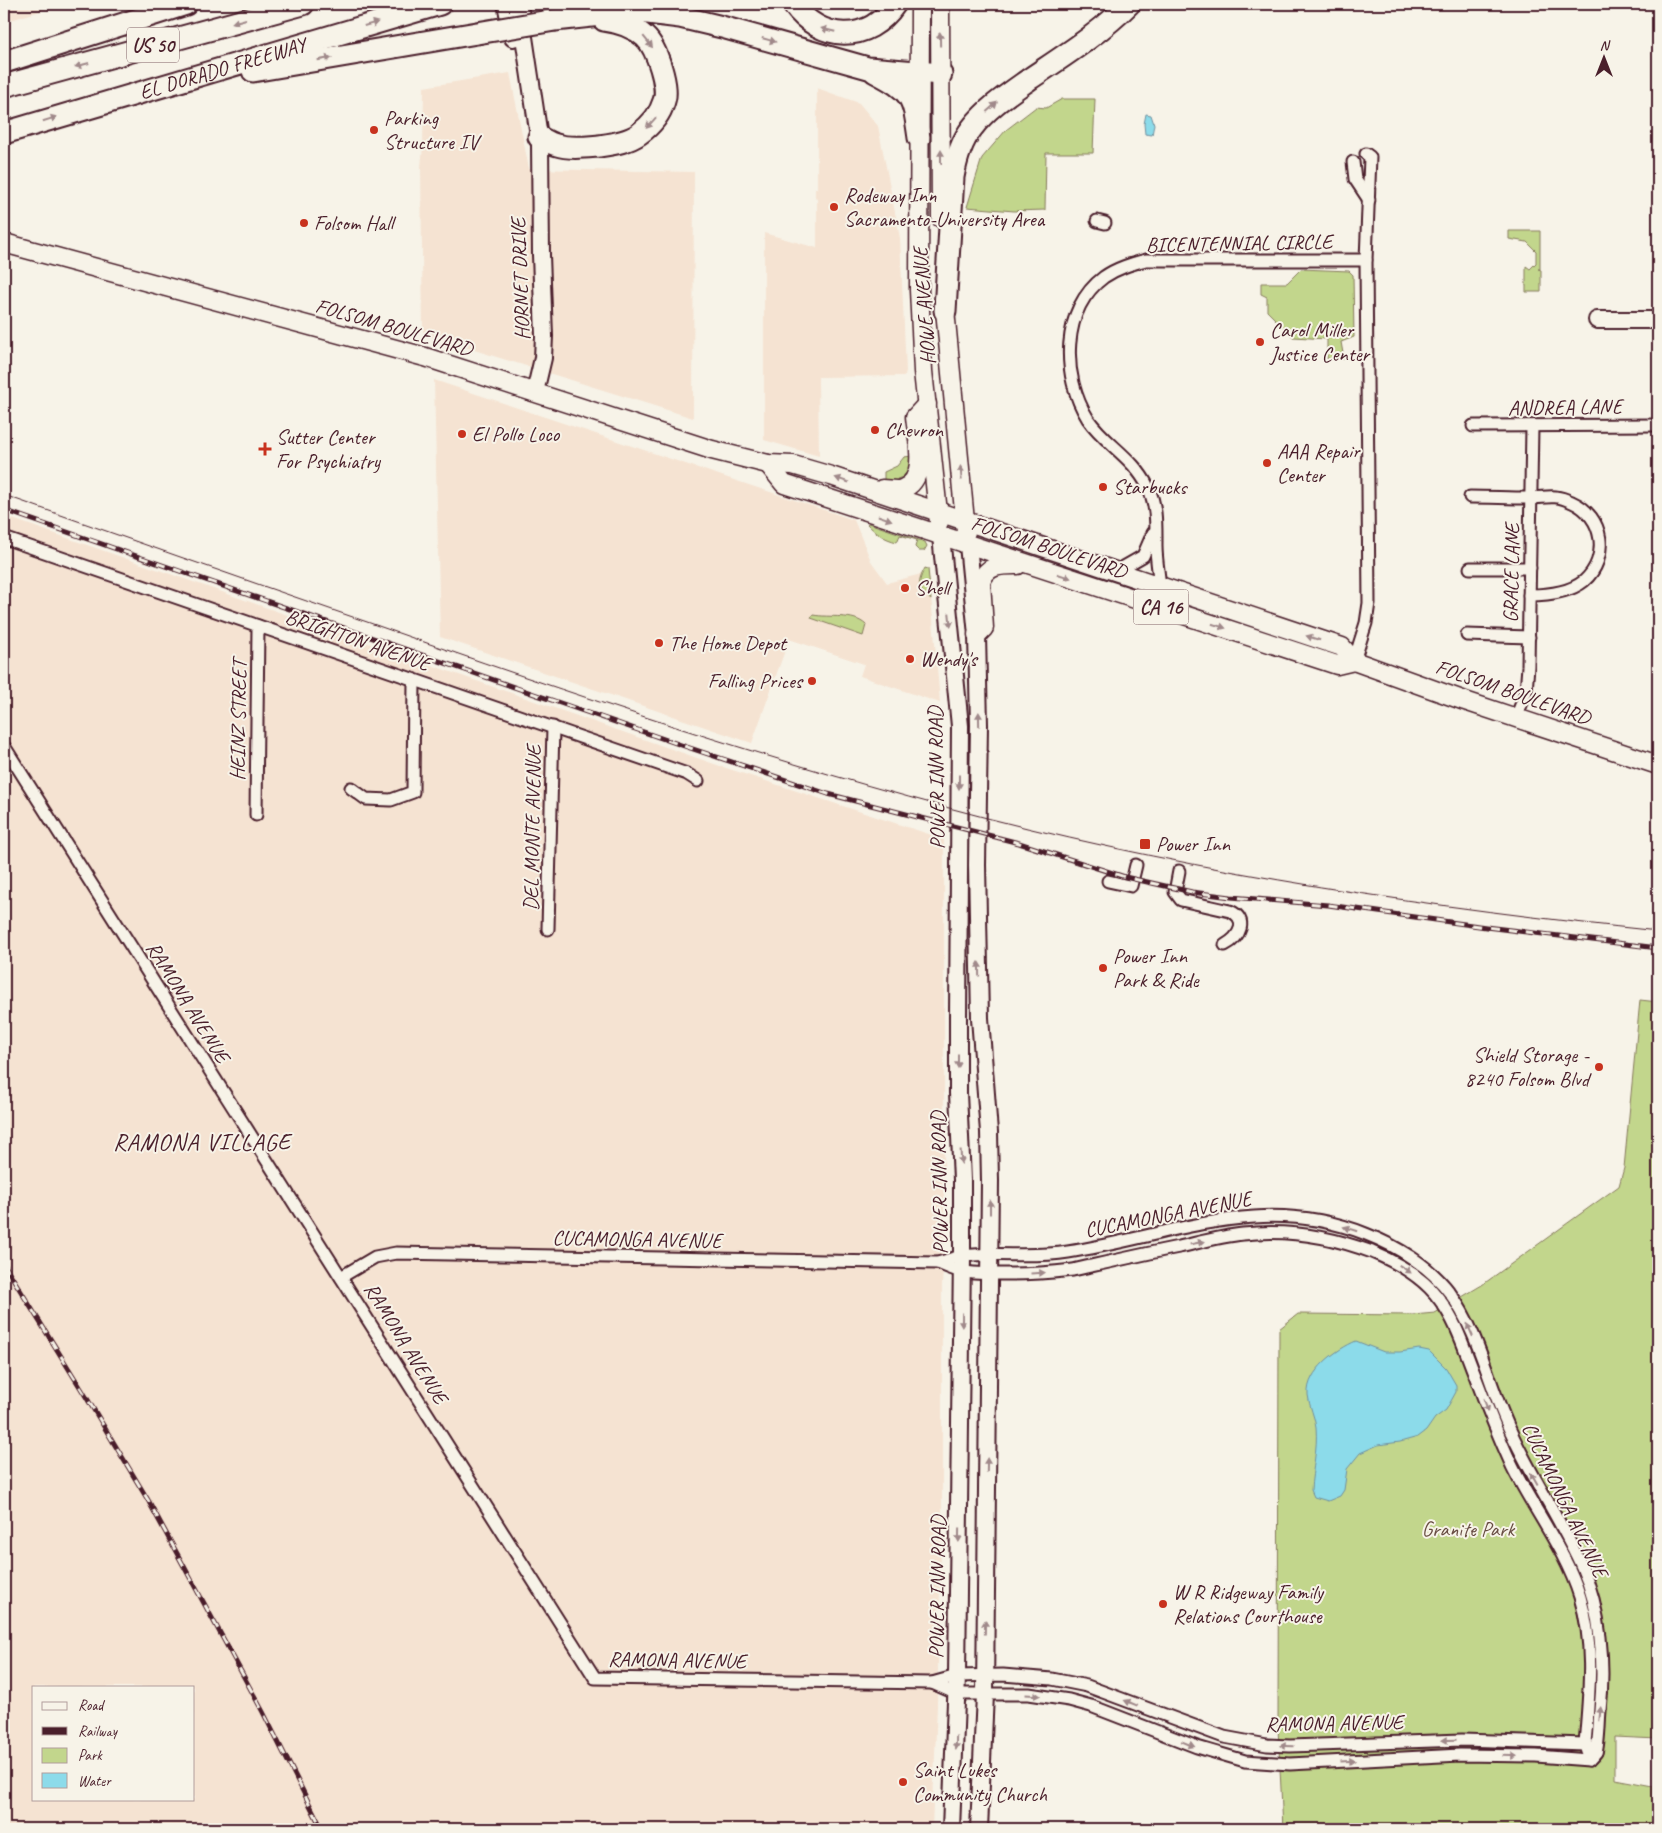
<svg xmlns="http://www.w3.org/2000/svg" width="1662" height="1833" font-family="Caveat,sans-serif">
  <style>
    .built { fill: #f5e3d2; fill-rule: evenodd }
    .green { fill: #c2d68c; stroke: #867a5c }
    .water { fill: #8cdbea; stroke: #72909e }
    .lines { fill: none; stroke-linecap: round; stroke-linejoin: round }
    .street-casing { stroke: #4a1f2b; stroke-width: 15 }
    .secondary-casing { stroke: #4a1f2b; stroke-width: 20 }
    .primary-casing { stroke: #4a1f2b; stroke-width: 21 }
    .highway-casing { stroke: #4a1f2b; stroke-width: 25 }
    .street { stroke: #f7f3e8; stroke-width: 11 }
    .secondary { stroke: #f7f3e8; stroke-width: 16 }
    .primary { stroke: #f7f3e8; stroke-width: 18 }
    .highway { stroke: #f7f3e8; stroke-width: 21 }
    .tram { stroke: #4a1f2b; stroke-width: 1 }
    .rail-casing { stroke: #4a1f2b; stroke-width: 5 }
    .rail { stroke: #f7f3e8; stroke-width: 3; stroke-dasharray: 9; stroke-linecap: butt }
    .highway-bridge-casing { stroke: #4a1f2b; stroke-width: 25; stroke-linecap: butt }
    .highway-bridge { stroke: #f7f3e8; stroke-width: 21 }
    .oneway { fill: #a0898a }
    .poi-dot { fill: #c8321e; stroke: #f7f3e8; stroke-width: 2 }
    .labels { text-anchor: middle; stroke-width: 4; stroke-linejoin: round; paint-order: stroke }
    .shield { fill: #f7f3e8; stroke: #7e5f64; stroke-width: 1 }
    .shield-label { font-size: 20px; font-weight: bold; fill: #4a1f2b }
    .street-label { font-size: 21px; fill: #4a1f2b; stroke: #f7f3e8 }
    .poi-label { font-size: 21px; fill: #4a1f2b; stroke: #f7f3e8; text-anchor: start }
    .park-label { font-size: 21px; fill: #684d43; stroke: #f7f3e8 }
    .quarter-label { font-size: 24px; letter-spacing: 1px; fill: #4a1f2b; stroke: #f7f3e8 }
  </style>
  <rect width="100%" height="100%" fill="#f7f3e8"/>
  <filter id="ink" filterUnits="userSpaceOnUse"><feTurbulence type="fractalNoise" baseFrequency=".02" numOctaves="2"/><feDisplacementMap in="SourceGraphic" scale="10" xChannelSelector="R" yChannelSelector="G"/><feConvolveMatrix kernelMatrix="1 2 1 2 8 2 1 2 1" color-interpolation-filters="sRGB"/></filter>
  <g filter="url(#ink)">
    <g class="built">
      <polygon points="4,4 64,4 4,22"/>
      <polygon points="510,73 529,169 694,172 693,418 423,334 421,167 423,146 424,87"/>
      <polygon points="817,88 859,103 878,126 900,238 906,371 905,376 818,377 819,456 764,440 764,233 817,248 817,198 815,197 815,188 817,188"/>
      <polygon points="434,380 854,520 871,561 887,583 929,572 940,703 860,676 864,664 789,639 752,743 440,637"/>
      <path d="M 4,516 L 723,767 L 944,839 L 944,1251 L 942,1286 L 942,1509 L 937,1705 L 932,1829 L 4,1829 ZM 34,1687 L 194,1687 L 194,1799 L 34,1799 Z"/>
    </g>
    <g class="green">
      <polygon points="1062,99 1095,99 1093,153 1046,153 1045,210 1014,211 967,207 982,158 1006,130 1036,107 1046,108"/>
      <polygon points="1509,231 1540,231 1540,269 1538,269 1541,270 1541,292 1526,292 1526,266 1530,269 1536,263 1536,251 1527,242 1509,239"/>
      <polygon points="1301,269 1349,271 1353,275 1354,337 1341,342 1344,359 1327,359 1327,339 1293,337 1267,311 1267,297 1261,294 1261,283 1287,283"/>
      <polygon points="912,456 912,468 904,479 903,477 897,479 898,481 884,482 884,472 897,466 904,457"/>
      <path d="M 868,523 L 925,542 L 927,546 L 924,551 L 919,551 L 915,547 L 917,540 L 900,535 L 897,542 C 884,539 876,533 867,524 Z"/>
      <path d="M 925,568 L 928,569 L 931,600 C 917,589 917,583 925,568 Z"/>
      <path d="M 813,615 C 829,618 854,613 866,625 L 863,636 L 811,618 Z"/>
      <polygon points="1640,1000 1658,1002 1658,1739 1615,1737 1615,1779 1658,1787 1657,1829 1283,1829 1278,1728 1279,1329 1298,1314 1413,1315 1435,1313 1482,1285 1619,1186 1624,1168"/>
    </g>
    <g class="water">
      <polygon points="1146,114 1151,115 1154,124 1152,135 1145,134 1144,124"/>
      <path d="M 1356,1341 L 1384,1352 L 1400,1352 L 1419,1349 L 1429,1351 L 1446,1368 L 1456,1385 L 1456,1392 L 1446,1410 L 1435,1418 L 1426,1431 L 1418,1437 L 1400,1442 L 1378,1445 L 1360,1453 L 1347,1469 L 1344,1490 L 1340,1496 L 1328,1501 L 1314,1497 L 1311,1490 C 1312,1470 1318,1448 1316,1428 C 1315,1417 1309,1406 1308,1395 C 1306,1371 1337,1349 1356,1341 Z"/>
    </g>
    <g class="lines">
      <g class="street-casing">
        <g id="street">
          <polyline points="1353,162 1355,179 1369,200"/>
          <polyline points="1097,221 1105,223"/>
          <polyline points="1473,426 1658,425"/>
          <path d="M 1470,497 C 1489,497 1509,498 1528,498 C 1547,498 1553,493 1572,502 C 1604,516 1610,558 1584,581 C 1569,593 1548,595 1529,595"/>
          <polyline points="4,538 687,774 698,781"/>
          <polyline points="1470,568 1530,568"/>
          <polyline points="1113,570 1122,568 1143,556 1153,533"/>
          <path d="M 1160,588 C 1159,574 1156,560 1156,546 C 1156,525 1157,506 1148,487 C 1134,458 1105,444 1088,419 C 1061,376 1061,309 1104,277 C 1117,268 1131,264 1146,260 L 1366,260"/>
          <polyline points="1467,635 1529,637"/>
          <polyline points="1354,661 1366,623 1369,603 1366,260 1370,157 1366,154"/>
          <polyline points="1516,718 1526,692 1528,666 1532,427"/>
          <polyline points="4,746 595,1678 932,1683 957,1676 1003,1675 1052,1679 1087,1686 1224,1737 1267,1745 1290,1746 1462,1740 1585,1744 1596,1752"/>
          <polyline points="351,788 366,799 391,800 413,792 414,680"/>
          <polyline points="256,815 258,626"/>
          <path d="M 1179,871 L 1175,892 L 1181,900 L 1230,911 C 1249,919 1240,937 1225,945"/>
          <polyline points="1108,881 1131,886 1136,865"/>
          <polyline points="548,929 553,727"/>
          <path d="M 938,1263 C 946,1266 955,1271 964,1272 C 1000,1276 1037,1274 1073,1270 C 1109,1262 1144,1254 1179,1247 C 1201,1242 1222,1236 1243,1234 C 1286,1229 1332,1237 1372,1252 C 1396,1262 1423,1277 1439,1299 C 1456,1321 1464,1348 1474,1373 C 1486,1405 1498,1435 1512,1466 C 1533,1509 1566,1551 1580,1597 C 1595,1646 1589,1695 1585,1744 L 1587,1751"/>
          <path d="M 341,1277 L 375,1257 L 396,1253 L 938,1263 C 946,1261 955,1257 963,1256 C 998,1252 1033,1258 1068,1252 C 1173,1236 1259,1192 1366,1234 C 1397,1246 1430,1266 1450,1293 C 1480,1334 1489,1387 1511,1432 C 1532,1478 1561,1520 1582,1567 C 1601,1610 1605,1663 1600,1711 C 1599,1720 1599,1744 1596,1752 C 1594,1755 1591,1758 1589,1760"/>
          <polyline points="932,1683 957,1694 1029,1694 1069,1700 1091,1706 1197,1747 1245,1761 1290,1764 1460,1755 1536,1756 1589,1760"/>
        </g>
      </g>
      <g class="secondary-casing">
        <g id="secondary">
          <polyline points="506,4 513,38"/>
          <polyline points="519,4 540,143 541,255 544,336 543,358 535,392"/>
          <polyline points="1597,320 1658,320"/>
          <polyline points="941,536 960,726 958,1018 958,1093 962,1180 962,1256 957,1676 951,1829"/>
          <polyline points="968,545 977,635 979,725 977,865 980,1018 989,1132 990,1181 985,1694 979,1829"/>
        </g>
      </g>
      <g class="primary-casing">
        <g id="primary">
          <polyline points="920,4 919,290 923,371 939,522"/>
          <polyline points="940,4 941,218"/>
          <polyline points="4,243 425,357 712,450 768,464 793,465 831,476 1342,647 1354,661 1465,701 1658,765"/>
          <polyline points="944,299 966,532"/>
          <polyline points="768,464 784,484 1337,665 1354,661"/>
          <path d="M 882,489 C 888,489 897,491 902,489 C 929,480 917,437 915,417 L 927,404"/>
          <path d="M 977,635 L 984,628 L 981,582 C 987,564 1002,565 1018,565"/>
        </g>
      </g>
      <g class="highway-casing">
        <g id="highway">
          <path d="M 793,4 C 820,42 868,44 895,4"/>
          <polyline points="555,20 619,13 648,13 680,17 722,27 868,68 941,74"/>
          <polyline points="4,62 186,4"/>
          <polyline points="253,71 477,33"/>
          <path d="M 875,72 C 913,92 913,96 919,138"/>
          <polyline points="4,86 303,4"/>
          <path id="s1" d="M 4,133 L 440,4"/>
          <path d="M 539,137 C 545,140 551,144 557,145 C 569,149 586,147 599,146 C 612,144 628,142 639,134 C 650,126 660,115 664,101 C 669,87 657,48 645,37 C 633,26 620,22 604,20"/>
          <path d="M 945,311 L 953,177 C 956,160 961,142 972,128 C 988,107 1010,93 1031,78 C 1065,55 1100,33 1129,4"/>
        </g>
      </g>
      <use href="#street" class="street"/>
      <use href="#secondary" class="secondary"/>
      <use href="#primary" class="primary"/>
      <use href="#highway" class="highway"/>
      <path class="tram" d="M 4,495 C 126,538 248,581 370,623 C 574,695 778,764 987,818 C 1206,874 1433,908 1658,931"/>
      <g class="rail-casing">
        <g id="rail">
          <polyline points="4,510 687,747 828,794 1019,843 1125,877 1192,892 1231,897 1328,905 1486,927 1658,948"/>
          <polyline points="4,1264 85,1395 148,1500 263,1712 322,1829"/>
        </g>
      </g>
      <use href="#rail" class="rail"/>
      <g class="highway-bridge-casing">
        <polyline id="highway-bridge" points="477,33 555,20"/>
      </g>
      <use href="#highway-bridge" class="highway-bridge"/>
    </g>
    <defs><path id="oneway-solid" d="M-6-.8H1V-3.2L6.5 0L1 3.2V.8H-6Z" transform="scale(1.25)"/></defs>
    <g class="oneway">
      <use href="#oneway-solid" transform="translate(239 21) rotate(165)"/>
      <use href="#oneway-solid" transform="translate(371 24) rotate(-16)"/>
      <use href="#oneway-solid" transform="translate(828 30) rotate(-166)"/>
      <use href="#oneway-solid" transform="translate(940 39) rotate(-91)"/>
      <use href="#oneway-solid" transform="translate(769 40) rotate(16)"/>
      <use href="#oneway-solid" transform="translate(648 42) rotate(51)"/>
      <use href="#oneway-solid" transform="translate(325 59) rotate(-10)"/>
      <use href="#oneway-solid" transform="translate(82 65) rotate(165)"/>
      <use href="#oneway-solid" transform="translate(992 107) rotate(-42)"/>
      <use href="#oneway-solid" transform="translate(50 119) rotate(-17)"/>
      <use href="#oneway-solid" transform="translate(651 123) rotate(132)"/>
      <use href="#oneway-solid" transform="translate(941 157) rotate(-90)"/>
      <use href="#oneway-solid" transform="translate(961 473) rotate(-95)"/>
      <use href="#oneway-solid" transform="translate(842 480) rotate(-161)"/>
      <use href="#oneway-solid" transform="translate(885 518) rotate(19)"/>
      <use href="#oneway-solid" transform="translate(1064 576) rotate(18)"/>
      <use href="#oneway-solid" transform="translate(950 620) rotate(84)"/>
      <use href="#oneway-solid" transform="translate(1219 626) rotate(18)"/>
      <use href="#oneway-solid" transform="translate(1313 638) rotate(-162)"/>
      <use href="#oneway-solid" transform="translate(979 719) rotate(-91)"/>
      <use href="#oneway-solid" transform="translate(959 782) rotate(90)"/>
      <use href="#oneway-solid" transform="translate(979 969) rotate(-91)"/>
      <use href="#oneway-solid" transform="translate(958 1061) rotate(90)"/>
      <use href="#oneway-solid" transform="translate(961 1157) rotate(87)"/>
      <use href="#oneway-solid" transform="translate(990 1207) rotate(-90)"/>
      <use href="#oneway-solid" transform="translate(1350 1229) rotate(-162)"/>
      <use href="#oneway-solid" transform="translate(1197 1243) rotate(-12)"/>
      <use href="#oneway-solid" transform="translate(1405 1269) rotate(33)"/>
      <use href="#oneway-solid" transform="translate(1038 1273) rotate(-3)"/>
      <use href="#oneway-solid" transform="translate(962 1320) rotate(91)"/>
      <use href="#oneway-solid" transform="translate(1470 1330) rotate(-113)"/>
      <use href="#oneway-solid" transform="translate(1486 1405) rotate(69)"/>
      <use href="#oneway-solid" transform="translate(987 1465) rotate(-89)"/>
      <use href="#oneway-solid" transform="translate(1534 1479) rotate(-119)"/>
      <use href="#oneway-solid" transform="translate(959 1535) rotate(91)"/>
      <use href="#oneway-solid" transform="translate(985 1627) rotate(-89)"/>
      <use href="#oneway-solid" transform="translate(1033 1695) rotate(4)"/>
      <use href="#oneway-solid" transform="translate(1131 1703) rotate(-158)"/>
      <use href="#oneway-solid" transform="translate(1600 1714) rotate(-84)"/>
      <use href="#oneway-solid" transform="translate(1449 1740) rotate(179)"/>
      <use href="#oneway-solid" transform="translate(956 1743) rotate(91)"/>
      <use href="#oneway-solid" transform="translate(1188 1744) rotate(22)"/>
      <use href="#oneway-solid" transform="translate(1287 1746) rotate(-179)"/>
      <use href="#oneway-solid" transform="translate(1510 1756) rotate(2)"/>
      <use href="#oneway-solid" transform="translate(1348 1761) rotate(-3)"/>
    </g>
  </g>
  <g class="poi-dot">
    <circle cx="374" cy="130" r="5"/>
    <circle cx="834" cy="207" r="5"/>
    <circle cx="304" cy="223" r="5"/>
    <circle cx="1260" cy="342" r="5"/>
    <circle cx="875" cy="430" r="5"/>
    <circle cx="462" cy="434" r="5"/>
    <path d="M262.5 441.5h5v5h5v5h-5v5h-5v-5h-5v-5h5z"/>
    <circle cx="1267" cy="463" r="5"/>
    <circle cx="1103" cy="487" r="5"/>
    <circle cx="905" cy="588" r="5"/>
    <circle cx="659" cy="643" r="5"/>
    <circle cx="910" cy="659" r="5"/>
    <circle cx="812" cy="681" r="5"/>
    <rect x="1139" y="838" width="12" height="12" rx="2.5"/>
    <circle cx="1103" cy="968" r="5"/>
    <circle cx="1599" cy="1067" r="5"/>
    <circle cx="1163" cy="1604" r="5"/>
    <circle cx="903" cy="1782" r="5"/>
  </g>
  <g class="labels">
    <g class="shield">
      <rect x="127" y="27.5" width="52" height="35" rx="4"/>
      <rect x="1133.5" y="589.5" width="55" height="35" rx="4"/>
    </g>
    <g class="shield-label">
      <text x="153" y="52">US 50</text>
      <text x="1161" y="614">CA 16</text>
    </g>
    <g class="street-label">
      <text dy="7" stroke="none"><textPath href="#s1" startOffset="228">EL DORADO FREEWAY</textPath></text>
      <text transform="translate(1239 243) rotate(-1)" y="7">BICENTENNIAL CIRCLE</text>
      <text transform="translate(520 279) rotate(-92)" y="7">HORNET DRIVE</text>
      <text transform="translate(924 306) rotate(-94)" y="7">HOWE AVENUE</text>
      <text transform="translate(394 327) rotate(16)" y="7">FOLSOM BOULEVARD</text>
      <text transform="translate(1565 407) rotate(-1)" y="7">ANDREA LANE</text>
      <text transform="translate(1049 547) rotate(18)" y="7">FOLSOM BOULEVARD</text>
      <text transform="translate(1511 573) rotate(-89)" y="7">GRACE LANE</text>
      <text transform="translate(358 640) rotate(19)" y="7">BRIGHTON AVENUE</text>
      <text transform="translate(1513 692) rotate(19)" y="7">FOLSOM BOULEVARD</text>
      <text transform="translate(238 720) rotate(-89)" y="7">HEINZ STREET</text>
      <text transform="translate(936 778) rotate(-91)" y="7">POWER INN ROAD</text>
      <text transform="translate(532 828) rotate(-89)" y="7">DEL MONTE AVENUE</text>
      <text transform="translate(188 1002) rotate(58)" y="7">RAMONA AVENUE</text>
      <text transform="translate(939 1183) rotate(-91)" y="7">POWER INN ROAD</text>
      <text transform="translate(1168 1214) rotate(-11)" y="7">CUCAMONGA AVENUE</text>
      <text transform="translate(637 1239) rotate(1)" y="7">CUCAMONGA AVENUE</text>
      <text transform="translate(406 1343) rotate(58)" y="7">RAMONA AVENUE</text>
      <text transform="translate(1565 1500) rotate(64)" y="7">CUCAMONGA AVENUE</text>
      <text transform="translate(937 1587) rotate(-89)" y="7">POWER INN ROAD</text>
      <text transform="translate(677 1660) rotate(1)" y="7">RAMONA AVENUE</text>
      <text transform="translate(1334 1723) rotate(-1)" y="7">RAMONA AVENUE</text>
    </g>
    <g class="poi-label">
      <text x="384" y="125">Parking<tspan x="384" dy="24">Structure IV</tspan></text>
      <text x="844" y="202">Rodeway Inn<tspan x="844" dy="24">Sacramento-University Area</tspan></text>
      <text x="314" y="230">Folsom Hall</text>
      <text x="1270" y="337">Carol Miller<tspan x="1270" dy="24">Justice Center</tspan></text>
      <text x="885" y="437">Chevron</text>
      <text x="472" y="441">El Pollo Loco</text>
      <text x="276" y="444">Sutter Center<tspan x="276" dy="24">For Psychiatry</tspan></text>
      <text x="1277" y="458">AAA Repair<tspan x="1277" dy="24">Center</tspan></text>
      <text x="1113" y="494">Starbucks</text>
      <text x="915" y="595">Shell</text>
      <text x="669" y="650">The Home Depot</text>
      <text x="920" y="666">Wendy's</text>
      <text x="802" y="688" text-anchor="end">Falling Prices</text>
      <text x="1156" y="851">Power Inn</text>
      <text x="1113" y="963">Power Inn<tspan x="1113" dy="24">Park &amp; Ride</tspan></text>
      <text x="1589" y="1062" text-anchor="end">Shield Storage -<tspan x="1589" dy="24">8240 Folsom Blvd</tspan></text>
      <text x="1173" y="1599">W R Ridgeway Family<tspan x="1173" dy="24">Relations Courthouse</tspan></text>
      <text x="913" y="1777">Saint Lukes<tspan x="913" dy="24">Community Church</tspan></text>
    </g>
    <g class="park-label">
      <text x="1468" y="1536">Granite Park</text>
    </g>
    <g class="quarter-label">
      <text x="202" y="1150">RAMONA VILLAGE</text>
    </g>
  </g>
  <rect width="1662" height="1833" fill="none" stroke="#f7f3e8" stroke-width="20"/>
  <rect x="10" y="10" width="1642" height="1813" fill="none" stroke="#4a1f2b" stroke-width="2" filter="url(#ink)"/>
  <rect x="32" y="1686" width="162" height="115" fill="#f7f3e8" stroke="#b29e9c"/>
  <rect x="42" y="1702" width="25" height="8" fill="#f7f3e8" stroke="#b29e9c"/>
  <text x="78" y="1710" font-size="15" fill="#4a1f2b">Road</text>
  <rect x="42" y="1727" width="25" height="8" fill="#4a1f2b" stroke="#b29e9c"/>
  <text x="78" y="1736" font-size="15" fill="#4a1f2b">Railway</text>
  <rect x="42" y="1748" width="25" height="15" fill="#c2d68c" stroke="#b29e9c"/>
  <text x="78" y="1760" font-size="15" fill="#4a1f2b">Park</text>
  <rect x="42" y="1773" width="25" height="15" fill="#8cdbea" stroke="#b29e9c"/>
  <text x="78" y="1786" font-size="15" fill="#4a1f2b">Water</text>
  <g transform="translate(1604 58)" stroke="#f7f3e8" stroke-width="4" paint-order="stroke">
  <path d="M0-4L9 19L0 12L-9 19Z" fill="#4a1f2b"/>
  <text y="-8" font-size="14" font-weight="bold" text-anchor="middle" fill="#4a1f2b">N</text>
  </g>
</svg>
